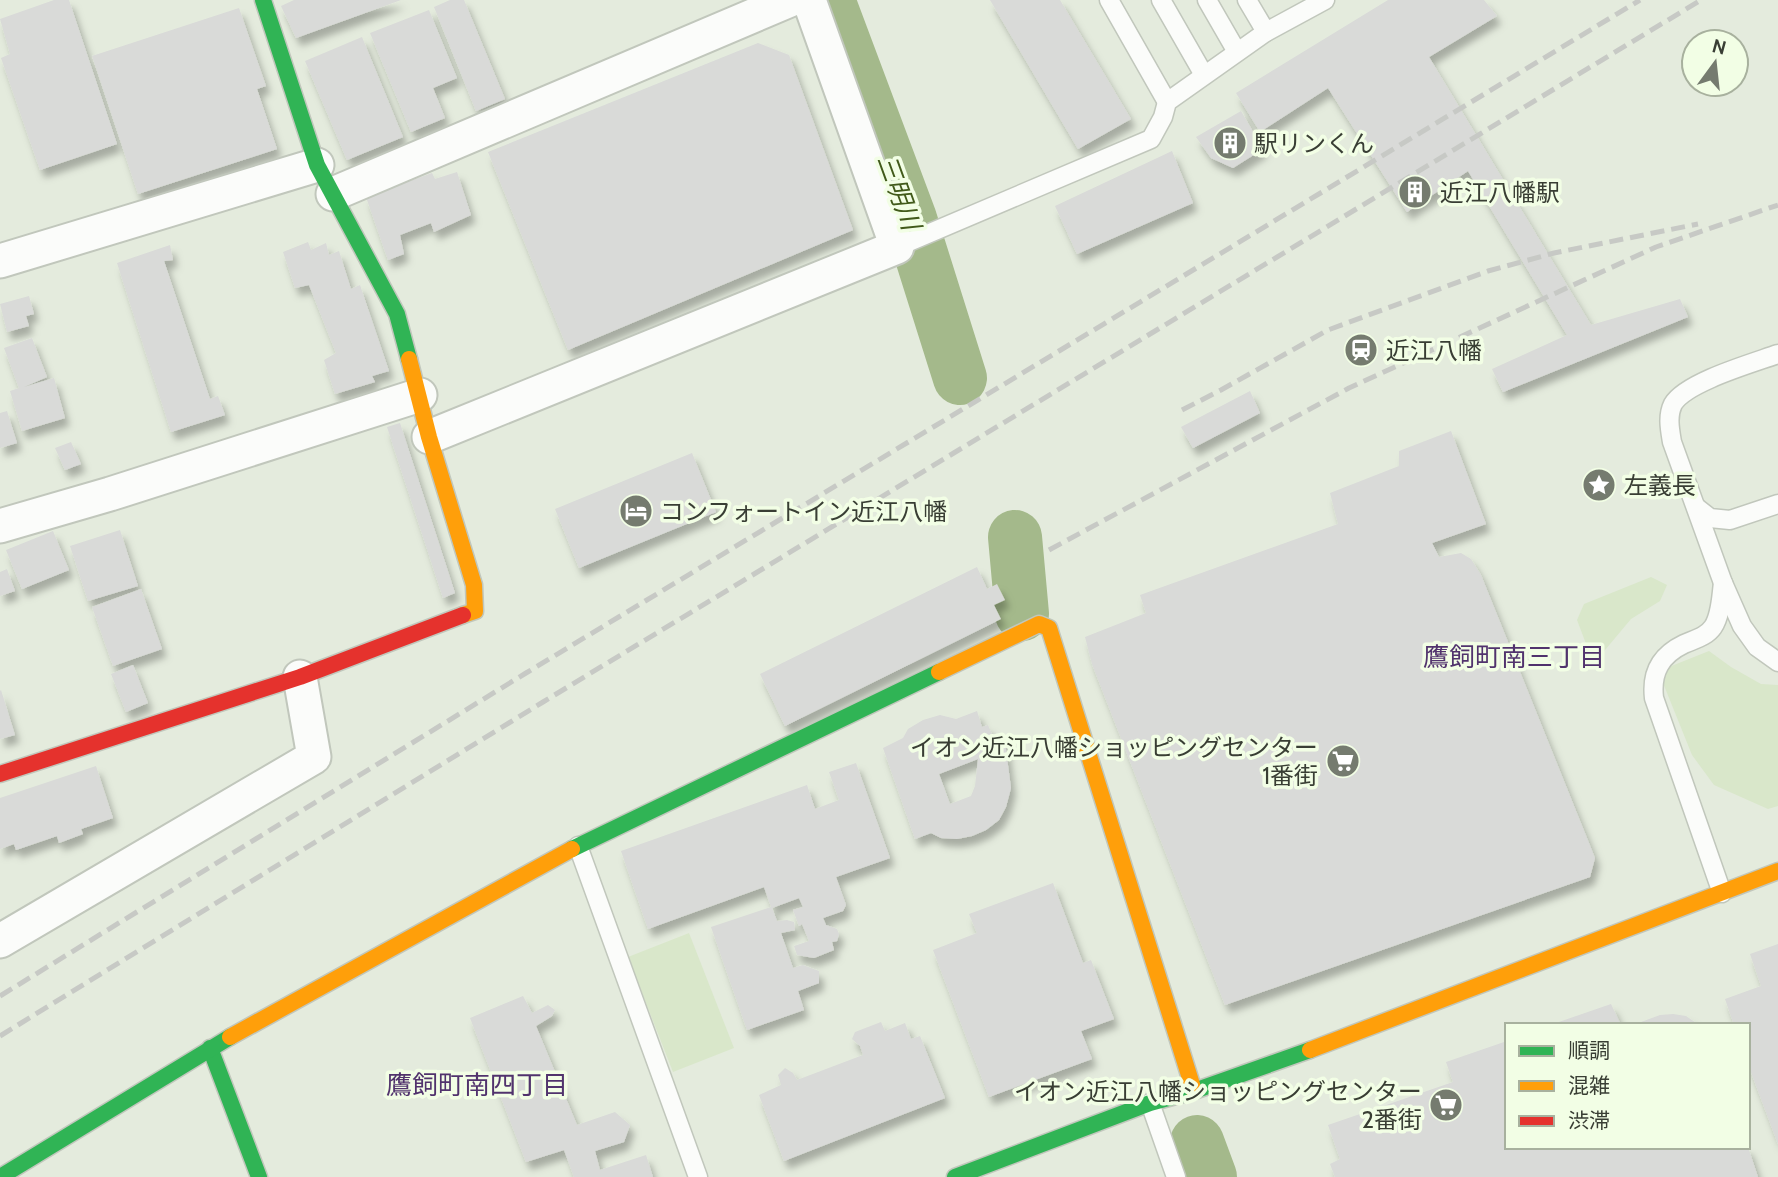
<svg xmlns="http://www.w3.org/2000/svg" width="1778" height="1177" viewBox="0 0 1778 1177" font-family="Cabin,'Noto Sans JP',sans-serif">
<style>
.green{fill:#d9e7ca}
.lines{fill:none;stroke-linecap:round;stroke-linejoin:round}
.river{stroke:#a4b98b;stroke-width:54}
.building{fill:#d9dad8;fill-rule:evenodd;filter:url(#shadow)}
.lane-casing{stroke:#c1c7bc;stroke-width:21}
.street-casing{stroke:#c1c7bc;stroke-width:37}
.fast-casing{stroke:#c1c7bc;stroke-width:19}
.slow-casing{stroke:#c1c7bc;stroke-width:19}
.jam-casing{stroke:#c1c7bc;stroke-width:19}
.lane{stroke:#fbfcfa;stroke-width:18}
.street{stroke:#fbfcfa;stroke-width:33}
.fast{stroke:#30b455;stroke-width:16}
.slow{stroke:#ff9f0a;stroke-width:16}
.jam{stroke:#e5322d;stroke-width:16}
.rail{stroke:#c7c9c5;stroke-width:5;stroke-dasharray:14 7;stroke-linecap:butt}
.labels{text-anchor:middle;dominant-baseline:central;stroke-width:7;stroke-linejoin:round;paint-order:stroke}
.poi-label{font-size:24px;fill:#393e34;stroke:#f2fee5;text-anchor:start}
.water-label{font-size:26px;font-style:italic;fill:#415a1a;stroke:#f2fee5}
.neighbourhood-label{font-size:26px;fill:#51336d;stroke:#f2fee5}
</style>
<defs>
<filter id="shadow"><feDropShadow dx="4.5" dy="8" stdDeviation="3.5" flood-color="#0004"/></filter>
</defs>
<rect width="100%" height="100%" fill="#e4ebdd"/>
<g class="green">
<polygon points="1651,577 1667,585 1660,601 1631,619 1600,656 1588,649 1577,620 1584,604"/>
<polygon points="1709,651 1731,667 1761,684 1778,685 1778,806 1768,809 1714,785 1692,755 1663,683 1669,667"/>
<polygon points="689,933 734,1048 673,1072 628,957"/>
</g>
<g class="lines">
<g class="river">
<polyline points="831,8 910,219 960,378"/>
<polyline points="1015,537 1022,614"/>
<polyline points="1197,1142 1210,1177"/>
</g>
</g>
<g class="building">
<polygon points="54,0 69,0 117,144 40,170 1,58 10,54 0,19"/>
<polygon points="294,0 401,0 296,38 281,6"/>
<polygon points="450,0 464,0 505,99 476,111 434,7"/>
<polygon points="990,0 1060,0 1131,119 1078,149"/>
<polygon points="1388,0 1484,0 1497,16 1429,57 1591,325 1680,299 1688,317 1503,392 1492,369 1567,335 1468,171 1407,212 1328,88 1260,132 1236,93"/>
<polygon points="239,8 266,86 257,89 277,149 138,194 92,56"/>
<polygon points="429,10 457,78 433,88 445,118 411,132 370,33"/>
<polygon points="362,37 403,137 347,160 305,61"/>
<polygon points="758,43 789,55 853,230 568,350 488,152"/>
<polygon points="1241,111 1263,149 1233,168 1211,158 1196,137"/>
<polygon points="1172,151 1193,203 1077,254 1055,206"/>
<polygon points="457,172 471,215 434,232 431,223 400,235 404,254 388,260 366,197 432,173 435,179"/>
<polygon points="308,242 311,250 326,243 329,255 339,251 351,289 360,285 389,371 372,376 375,382 335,394 324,360 336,353 309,285 295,288 283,252"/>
<polygon points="170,245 173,260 164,261 210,399 218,396 225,415 171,432 117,263"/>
<polygon points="29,296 34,314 26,316 29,326 7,332 0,304"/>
<polygon points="32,338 47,377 24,387 54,378 65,418 22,431 10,391 19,388 4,348"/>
<polygon points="1250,391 1260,413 1193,448 1181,427"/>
<polygon points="7,411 17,443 0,448 0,413"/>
<polygon points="400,423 455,593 443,598 387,427"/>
<polygon points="1451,431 1486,524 1432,543 1439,557 1461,553 1471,559 1481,575 1595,858 1590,877 1225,1005 1092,664 1085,637 1146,613 1140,595 1338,524 1330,493 1399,466 1399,451"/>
<polygon points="71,442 81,464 65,470 55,448"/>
<polygon points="692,453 716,512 579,568 555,509"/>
<polygon points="120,530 138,586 88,601 70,546"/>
<polygon points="53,531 69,570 22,589 6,550"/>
<polygon points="977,567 987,589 997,584 1005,600 994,605 1001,619 785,726 760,674"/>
<polygon points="7,569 15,591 0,596 0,572"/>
<polygon points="141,589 162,649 113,666 92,607"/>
<polygon points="133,665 148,703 126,712 111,674"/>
<polygon points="1,690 15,735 0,739 0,691"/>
<path d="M977 711 982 727 988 725 993 737 1001 734 1006 750 1011 788 1006 807 999 820 986 830 972 836 957 839 941 838 931 833 915 839 883 748 903 738 908 729 923 720 940 715 956 719ZM978 759 975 786 971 796 950 804 939 774Z"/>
<polygon points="856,763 890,858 836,877 846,905 843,911 823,918 826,925 837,929 839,934 837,941 832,942 834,950 814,958 797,955 794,946 809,941 802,924 799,926 793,910 803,907 799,898 772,908 777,921 787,920 794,922 795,930 781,933 793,968 803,965 819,971 819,983 798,991 804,1010 747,1030 711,927 771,907 764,887 648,929 621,851 807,785 815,809 839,800 829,772"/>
<polygon points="96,766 113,818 81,829 83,834 59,843 57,836 16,850 14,844 0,849 0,798"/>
<polygon points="1053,883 1083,963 1091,960 1114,1019 1081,1031 1092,1059 989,1097 933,950 977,933 969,914"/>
<polygon points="1778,944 1778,1144 1748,1064 1748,1025 1734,1025 1725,999 1761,986 1750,954"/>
<polygon points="523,996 532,1013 548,1005 555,1010 552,1016 536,1026 577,1125 615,1112 630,1125 624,1142 595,1151 600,1170 646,1155 653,1177 574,1177 564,1150 526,1162 470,1018"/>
<polygon points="1611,1004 1621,1025 1553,1025 1553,1024"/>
<polygon points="1673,1014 1686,1016 1699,1025 1633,1025 1660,1015"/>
<polygon points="881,1022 885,1031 905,1023 911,1039 920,1036 945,1098 784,1161 759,1095 781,1085 778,1075 785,1068 793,1073 797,1080 863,1055 860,1046 852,1039 855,1032"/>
<polygon points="1507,1041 1507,1147 1748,1147 1758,1177 1335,1177 1330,1164 1340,1159 1328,1125 1453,1082 1446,1062"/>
</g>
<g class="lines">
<defs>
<g id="lane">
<polyline points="1109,0 1167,102"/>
<polyline points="1161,0 1204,75"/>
<polyline points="1207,0 1237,52"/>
<polyline points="1247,0 1266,32"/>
<polyline points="897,247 1151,139 1163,117 1167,102 1266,32 1325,0"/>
<path d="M1778 354C1753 363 1686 382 1673 404 1667 416 1670 430 1672 442L1723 583 1742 626 1757 647 1778 662"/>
<polyline points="1696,507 1710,518 1730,520 1778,504"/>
<polyline points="578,846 698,1177"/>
<path d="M1722 893 1654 698C1651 672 1661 655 1684 644 1695 639 1706 637 1713 627 1721 615 1721 597 1723 583"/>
<polyline points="1150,1103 1176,1177"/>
</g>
<g id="street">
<polyline points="333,194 790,0"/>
<polyline points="0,261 317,165"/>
<polyline points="429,437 897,247 809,0"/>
<polyline points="0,526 110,494 420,395"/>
<polyline points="0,941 314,757 300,677"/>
</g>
<g id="fast">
<polyline points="263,0 317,165 397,314 409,359"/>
<polyline points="572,849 939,672"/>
<polyline points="210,1048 259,1177"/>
<polyline points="0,1177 230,1037"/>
<polyline points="955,1177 1150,1103 1194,1091 1310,1050"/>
</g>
<g id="slow">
<polyline points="409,359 429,437 474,585 475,611 463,615"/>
<polyline points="939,672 1039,624 1049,628 1194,1091"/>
<polyline points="230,1037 572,849"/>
<polyline points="1310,1050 1778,871"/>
</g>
<polyline id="jam" points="0,774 300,677 463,615"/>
</defs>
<use href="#lane" class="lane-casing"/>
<use href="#street" class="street-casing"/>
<use href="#fast" class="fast-casing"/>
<use href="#slow" class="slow-casing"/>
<use href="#jam" class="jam-casing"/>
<use href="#lane" class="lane"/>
<use href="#street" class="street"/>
<use href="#fast" class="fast"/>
<use href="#slow" class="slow"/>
<use href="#jam" class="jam"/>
<g class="rail">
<polyline points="1182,410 1221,390 1328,330 1488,271 1554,253 1698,224"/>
<polyline points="1049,550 1349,388 1656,247 1778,205"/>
<polyline points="0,996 526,673 1640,0"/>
<polyline points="0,1036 543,702 1701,0"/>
</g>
</g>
<defs>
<symbol id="building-disc" viewBox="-11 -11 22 22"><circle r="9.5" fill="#757b6f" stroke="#f2fee5"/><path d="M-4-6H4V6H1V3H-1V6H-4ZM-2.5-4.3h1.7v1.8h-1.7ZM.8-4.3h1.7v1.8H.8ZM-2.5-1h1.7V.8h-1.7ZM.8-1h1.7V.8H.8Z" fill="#fff"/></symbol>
<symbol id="station-disc" viewBox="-11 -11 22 22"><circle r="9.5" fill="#757b6f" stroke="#f2fee5"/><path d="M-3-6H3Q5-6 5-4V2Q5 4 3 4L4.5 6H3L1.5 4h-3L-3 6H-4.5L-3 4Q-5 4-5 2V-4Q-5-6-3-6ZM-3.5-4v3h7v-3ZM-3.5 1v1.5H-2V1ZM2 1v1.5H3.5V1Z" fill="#fff"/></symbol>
<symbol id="sight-disc" viewBox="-11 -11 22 22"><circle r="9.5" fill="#757b6f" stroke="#f2fee5"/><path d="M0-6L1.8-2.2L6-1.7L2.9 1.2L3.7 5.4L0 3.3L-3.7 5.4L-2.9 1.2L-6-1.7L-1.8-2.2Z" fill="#fff"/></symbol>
<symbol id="hotel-disc" viewBox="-11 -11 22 22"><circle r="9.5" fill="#757b6f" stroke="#f2fee5"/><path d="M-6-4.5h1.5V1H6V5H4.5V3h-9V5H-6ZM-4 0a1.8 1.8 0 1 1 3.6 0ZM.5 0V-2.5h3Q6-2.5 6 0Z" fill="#fff"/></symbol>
<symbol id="supermarket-disc" viewBox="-11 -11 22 22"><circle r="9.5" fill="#757b6f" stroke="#f2fee5"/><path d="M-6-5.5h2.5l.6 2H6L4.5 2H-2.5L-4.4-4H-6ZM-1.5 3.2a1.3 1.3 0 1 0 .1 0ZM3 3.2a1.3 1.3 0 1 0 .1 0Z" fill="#fff"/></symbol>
</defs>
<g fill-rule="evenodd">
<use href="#building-disc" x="1211" y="124" width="38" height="38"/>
<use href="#building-disc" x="1396" y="173" width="38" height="38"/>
<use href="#station-disc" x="1342" y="331" width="38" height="38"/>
<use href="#sight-disc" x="1580" y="466" width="38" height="38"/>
<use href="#hotel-disc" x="617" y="492" width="38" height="38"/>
<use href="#supermarket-disc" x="1324" y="742" width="38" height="38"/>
<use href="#supermarket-disc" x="1427" y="1086" width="38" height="38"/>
</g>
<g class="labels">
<g class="poi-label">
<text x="1254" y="143">駅リンくん</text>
<text x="1440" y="192">近江八幡駅</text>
<text x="1386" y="350">近江八幡</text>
<text x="1624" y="485">左義長</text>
<text x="660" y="511">コンフォートイン近江八幡</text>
<text x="1318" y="747" text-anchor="end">イオン近江八幡ショッピングセンター<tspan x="1318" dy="28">1番街</tspan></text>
<text x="1422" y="1091" text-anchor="end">イオン近江八幡ショッピングセンター<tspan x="1422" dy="28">2番街</tspan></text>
</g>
<g class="water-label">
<text transform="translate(899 192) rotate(70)">三明川</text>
</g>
<g class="neighbourhood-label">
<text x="1514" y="657">鷹飼町南三丁目</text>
<text x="477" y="1085">鷹飼町南四丁目</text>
</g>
</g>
<rect x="1505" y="1023" width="245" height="126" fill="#f2fee5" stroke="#a8b19e" stroke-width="2"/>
<rect x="1519" y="1046" width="35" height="10" fill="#30b455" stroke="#a8b19e" stroke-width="2"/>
<text x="1568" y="1058" font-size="21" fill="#393e34">順調</text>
<rect x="1519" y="1081" width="35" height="10" fill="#ff9f0a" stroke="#a8b19e" stroke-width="2"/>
<text x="1568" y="1093" font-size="21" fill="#393e34">混雑</text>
<rect x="1519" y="1116" width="35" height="10" fill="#e5322d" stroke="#a8b19e" stroke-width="2"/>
<text x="1568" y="1128" font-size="21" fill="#393e34">渋滞</text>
<g transform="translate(1715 63) rotate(15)"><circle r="33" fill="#f2fee5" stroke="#a8b19e" stroke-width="2"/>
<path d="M0-5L12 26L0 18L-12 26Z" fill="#757b6f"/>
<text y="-10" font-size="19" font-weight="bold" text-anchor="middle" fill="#393e34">N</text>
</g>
</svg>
